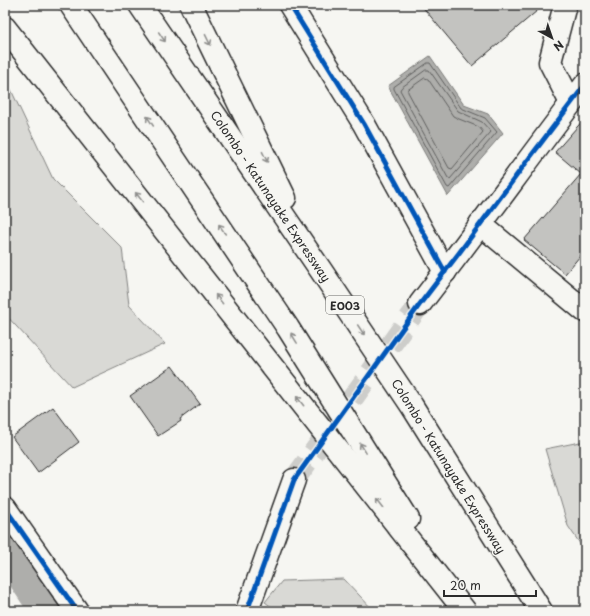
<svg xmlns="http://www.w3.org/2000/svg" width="590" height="616" viewBox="0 0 590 616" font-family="'Playpen Sans',sans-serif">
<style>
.green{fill:#d9d9d5;stroke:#828280}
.water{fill:#aeaeab;stroke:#7a7a78}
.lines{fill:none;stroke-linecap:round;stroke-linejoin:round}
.shore{stroke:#5f5f5e;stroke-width:1}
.canal{stroke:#aeaeab;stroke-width:32}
.building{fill:#c3c3c0;stroke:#2b2b2b}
.minor-tunnel{stroke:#cdcdca;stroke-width:22;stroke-dasharray:22 11;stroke-linecap:butt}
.minor-casing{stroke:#2b2b2b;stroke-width:25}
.motorway-casing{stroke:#2b2b2b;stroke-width:25}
.minor{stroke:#f6f6f2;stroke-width:22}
.motorway{stroke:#f6f6f2;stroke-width:22}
.cycleway-casing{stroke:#f6f6f2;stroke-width:8}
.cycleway{stroke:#0057b8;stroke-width:5}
.oneway{stroke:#90908e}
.labels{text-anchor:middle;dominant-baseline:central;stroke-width:3;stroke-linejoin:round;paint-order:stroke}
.shield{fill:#f6f6f2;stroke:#686867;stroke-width:1}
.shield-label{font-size:11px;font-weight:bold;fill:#2b2b2b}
.street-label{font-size:12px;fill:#2b2b2b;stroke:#f6f6f2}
</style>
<rect width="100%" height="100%" fill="#f6f6f2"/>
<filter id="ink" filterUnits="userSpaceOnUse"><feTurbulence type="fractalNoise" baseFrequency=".025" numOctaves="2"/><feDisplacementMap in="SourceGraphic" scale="8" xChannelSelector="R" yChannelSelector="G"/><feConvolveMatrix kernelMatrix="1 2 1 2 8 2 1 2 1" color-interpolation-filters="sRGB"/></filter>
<g filter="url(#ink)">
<g class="green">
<polygon points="5,77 53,179 122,248 129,305 165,344 72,387 5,314"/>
<polygon points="585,441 585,551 568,526 545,449"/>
<polygon points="344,579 374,611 277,611 265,602 282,581"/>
</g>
<polygon class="water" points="430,56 464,105 488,114 503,133 448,196 388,86"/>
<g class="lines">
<g class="shore">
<polygon points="428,63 430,63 461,108 485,118 497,132 449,188 447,187 394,89 394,87"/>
<polygon points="426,70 429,70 458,111 482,122 491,132 450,179 448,178 400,90 401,88"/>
<polygon points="425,78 428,79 453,116 459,119 479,127 483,132 452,169 449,168 408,92 408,90"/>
</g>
<polyline class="canal" points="5,549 46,611"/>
</g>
<g class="building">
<polygon points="421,5 544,5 472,66"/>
<polygon points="585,118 585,250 565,274 524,240 581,174 555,152"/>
<polygon points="172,366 200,404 180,419 181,421 158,436 130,396"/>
<polygon points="53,407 79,442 38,473 12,437"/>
</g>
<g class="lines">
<polyline class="minor-tunnel" points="294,480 420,304"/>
<defs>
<g id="minor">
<polyline points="290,5 364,124 445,272"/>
<polyline points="565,5 550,62 571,103"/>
<polyline points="480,224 585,311"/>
<path d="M420 304C476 232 529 158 585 85"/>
<polyline points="5,508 77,611"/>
<polyline points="247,611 294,480"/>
</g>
<g id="motorway">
<polyline points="71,5 288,328 408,519"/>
<polyline points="140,5 320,269 412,406 541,611"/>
<polyline points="191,5 285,198"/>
<polyline points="5,28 465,611"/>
</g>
</defs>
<use href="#minor" class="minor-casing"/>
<use href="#motorway" class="motorway-casing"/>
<use href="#minor" class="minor"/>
<use href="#motorway" class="motorway"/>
<defs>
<g id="cycleway">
<polyline points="290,5 364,124 445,272"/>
<polyline points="5,508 77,611"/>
<polyline points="247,611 294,480 420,304 459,253 528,160 585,85"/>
</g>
</defs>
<use href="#cycleway" class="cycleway-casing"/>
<use href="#cycleway" class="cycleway"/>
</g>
<defs><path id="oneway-shaft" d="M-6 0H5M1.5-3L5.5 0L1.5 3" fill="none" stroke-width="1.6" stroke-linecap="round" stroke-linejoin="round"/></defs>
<g class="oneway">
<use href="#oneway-shaft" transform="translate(162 37) rotate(56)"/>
<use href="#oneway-shaft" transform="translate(208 40) rotate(64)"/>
<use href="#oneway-shaft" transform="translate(150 121) rotate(-124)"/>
<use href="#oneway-shaft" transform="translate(265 157) rotate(64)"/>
<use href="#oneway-shaft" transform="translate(139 197) rotate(-128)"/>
<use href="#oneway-shaft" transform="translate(222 229) rotate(-124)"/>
<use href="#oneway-shaft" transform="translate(219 299) rotate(-128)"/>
<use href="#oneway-shaft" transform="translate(361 330) rotate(56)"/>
<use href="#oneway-shaft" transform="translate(294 338) rotate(-122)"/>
<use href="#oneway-shaft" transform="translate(300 401) rotate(-128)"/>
<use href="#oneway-shaft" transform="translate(363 448) rotate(-122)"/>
<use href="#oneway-shaft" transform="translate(380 503) rotate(-128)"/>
</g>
</g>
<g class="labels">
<rect class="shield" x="326" y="296" width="38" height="18" rx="3"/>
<g class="shield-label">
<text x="345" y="305">E003</text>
</g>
<g class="street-label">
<text transform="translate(271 196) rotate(56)">Colombo - Katunayake Expressway</text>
<text transform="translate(449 466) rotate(58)">Colombo - Katunayake Expressway</text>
</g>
</g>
<rect width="590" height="616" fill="none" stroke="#f6f6f2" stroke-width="20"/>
<rect x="10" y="10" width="570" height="596" fill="none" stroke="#2b2b2b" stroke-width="1.5" filter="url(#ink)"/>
<g transform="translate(552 38) rotate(140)" stroke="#f6f6f2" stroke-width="3" paint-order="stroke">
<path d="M0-3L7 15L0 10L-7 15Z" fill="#2b2b2b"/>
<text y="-6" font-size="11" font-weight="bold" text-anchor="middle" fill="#2b2b2b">N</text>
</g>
<path d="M444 590v6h92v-6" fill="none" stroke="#2b2b2b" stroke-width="2"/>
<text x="450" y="590" font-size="12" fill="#2b2b2b" stroke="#f6f6f2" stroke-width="3" paint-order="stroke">20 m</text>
</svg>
